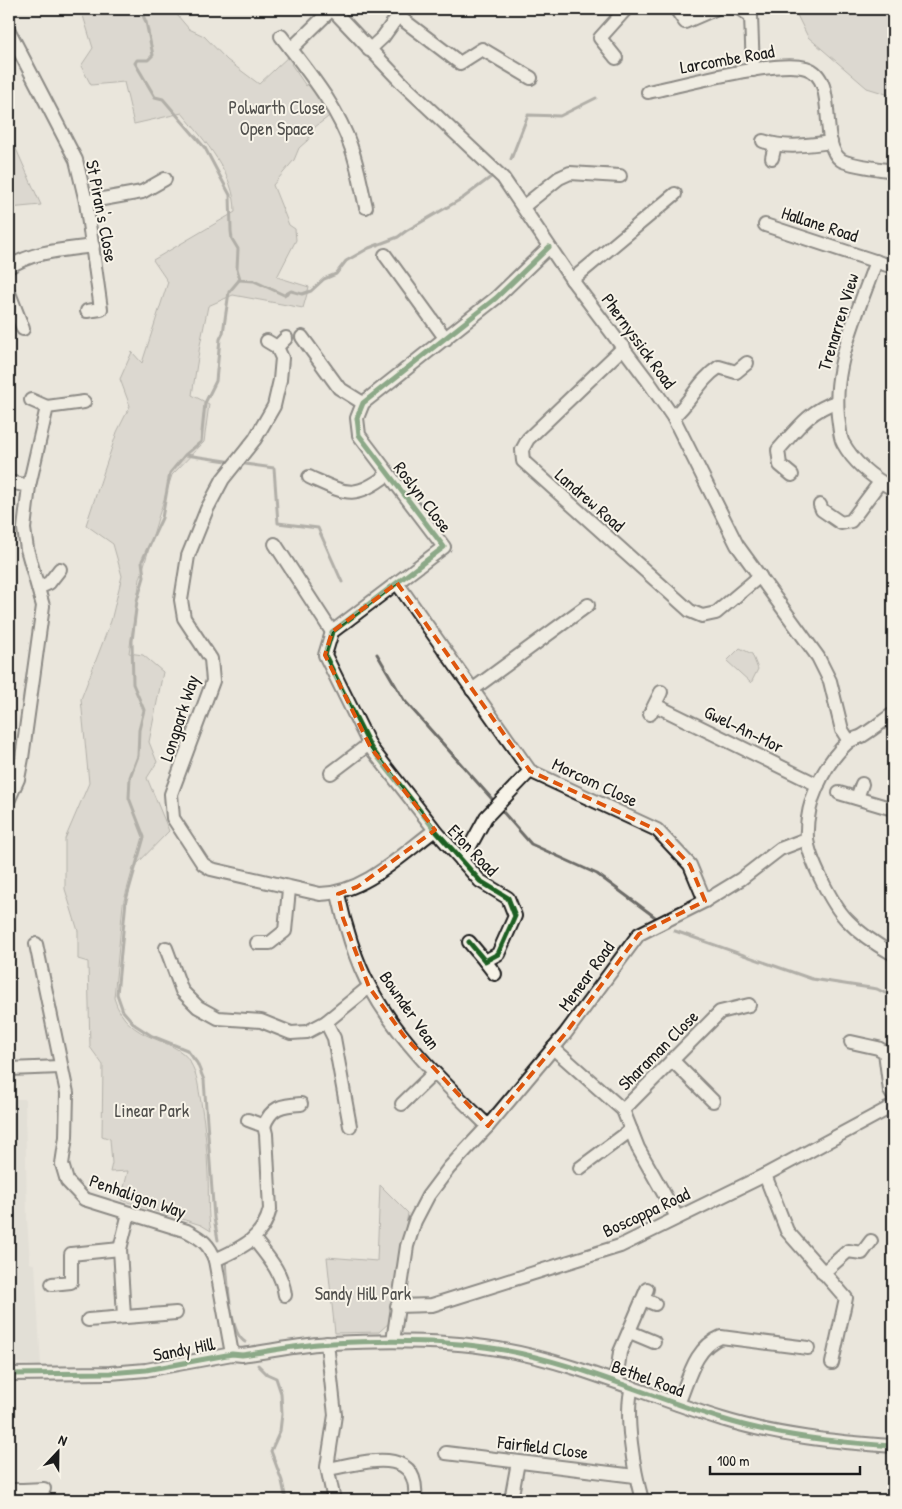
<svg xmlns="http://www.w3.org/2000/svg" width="902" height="1509" viewBox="0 0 902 1509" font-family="'Patrick Hand',sans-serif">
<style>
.built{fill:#dad7ce}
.green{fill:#ccc8c0;stroke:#74726e}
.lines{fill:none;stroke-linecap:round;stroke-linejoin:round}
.stream{stroke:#6d6c68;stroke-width:3}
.minor-casing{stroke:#1c1c1c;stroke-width:16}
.minor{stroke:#f7f3e8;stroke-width:12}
.cycleway-casing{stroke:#f7f3e8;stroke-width:8}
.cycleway{stroke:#1b5e20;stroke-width:5}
.marked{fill:none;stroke:#de560d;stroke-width:4;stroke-dasharray:10 6;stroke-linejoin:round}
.labels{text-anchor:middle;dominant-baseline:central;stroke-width:4;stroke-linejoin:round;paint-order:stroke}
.street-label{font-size:18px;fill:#1c1c1c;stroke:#f7f3e8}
.park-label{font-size:18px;fill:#51504d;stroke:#f7f3e8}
</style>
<rect width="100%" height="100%" fill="#eae6dc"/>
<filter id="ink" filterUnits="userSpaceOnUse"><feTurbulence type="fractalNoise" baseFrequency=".02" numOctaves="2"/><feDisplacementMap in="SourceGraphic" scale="10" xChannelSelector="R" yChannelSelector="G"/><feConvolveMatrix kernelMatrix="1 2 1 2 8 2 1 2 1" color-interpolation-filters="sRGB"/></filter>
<g filter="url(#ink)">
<polygon class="built" points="9,1099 25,1099 27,1219 30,1263 35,1265 41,1366 9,1362"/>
<g class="green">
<path d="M81 9H172L189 29 204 36 227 60 259 84 290 55 295 61 291 64 306 86 312 82 332 114 315 127 308 140 299 148 294 160 273 185 289 225 295 229 296 240 277 277 309 287 303 308 233 295 208 306 200 345 192 395 209 404 204 442 172 475 158 518 140 579 129 653 143 655 163 672 149 742 157 762 147 778 169 831 133 868 123 904 114 998C128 1045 175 1035 190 1062 198 1075 198 1087 201 1102 205 1126 207 1150 208 1174 209 1193 207 1212 211 1231L201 1225 121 1200 128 1171 110 1172 112 1163 110 1139 102 1136 103 1065 90 1047 88 962 78 959V931L65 889V839L89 783 81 699 111 621 122 576 113 544 86 525 117 432 130 406 120 379 132 352 142 363 168 282 153 260 235 212C235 174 205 141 182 113L134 124 124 82 91 85 81 66 93 48Z"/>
<polygon points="794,9 893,9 893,96 867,88 808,37"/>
<polygon points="9,132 9,133 41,205 9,208"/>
<polygon points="740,648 752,654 758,669 751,683 727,661"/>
<polygon points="380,1185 408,1213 390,1322 379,1332 335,1333 327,1257 377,1261"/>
</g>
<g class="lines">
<g class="stream">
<polyline points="140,9 146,22 153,55 148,60 137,60 135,63 155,97 163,99 205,148 230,195 231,231 232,239 238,249 237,269 240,279 229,292 223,333 220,339 216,381 205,403 201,442 185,455 170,473 162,518 142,561 144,577 137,601 132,641 133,684 144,710 139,730 138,756 130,777 129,798 144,837 126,900 117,994 123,1011 135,1025 152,1036 187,1050 197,1063 204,1080 214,1218 218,1240"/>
<polyline points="511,159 528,115 560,116 596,98"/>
<polyline points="239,280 254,281 284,295 291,291 302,294 311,291 324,279 336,274 346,261 369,248 398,237 406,231 463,198 491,177"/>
<polyline points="186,455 227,461"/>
<polyline points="245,464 274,468 278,523 318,528 342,582"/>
<polyline points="377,654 404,700 492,799"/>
<polyline points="503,812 531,844 597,874 659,920"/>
<polyline points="675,931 812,979 877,989 893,997"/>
<path d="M226 1262C228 1281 229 1333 245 1342"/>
<polyline points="258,1365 267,1374 276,1378 281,1393 282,1414 280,1431 271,1451 282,1481 286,1500"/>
</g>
<defs>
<g id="minor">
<polyline points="332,9 403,84 503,178 572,280 648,381 673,417 737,545 818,657 830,681 842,730 849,741"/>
<path d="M332 9 291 49C314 79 339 111 351 147 358 166 361 187 366 207"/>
<polyline points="676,9 685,22 715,9"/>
<polyline points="740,9 751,16 753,70"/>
<polyline points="398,16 460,63 482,49 531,78"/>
<polyline points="9,31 76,160 86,202 101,309 87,311"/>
<polyline points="281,36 291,49"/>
<polyline points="369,50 383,37 403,9"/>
<polyline points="616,58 600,38 626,9"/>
<path d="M648 92C683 85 776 59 806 68 840 78 817 143 841 160 848 165 882 169 893 171"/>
<path d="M763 141C786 149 807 145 831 142"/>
<polyline points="772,158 775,145"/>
<polyline points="86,202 142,192 165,179"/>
<polyline points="524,206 559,178 570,173 620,176"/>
<polyline points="765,225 893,267"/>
<polyline points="385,255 446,339"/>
<path d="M876 261C858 313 830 368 839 424 840 430 840 438 843 443 854 463 873 478 893 489"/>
<path d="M9 267C34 251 63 250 93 246"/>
<polyline points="572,280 675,194"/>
<polyline points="9,293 23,329"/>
<polyline points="302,337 339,388 363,403"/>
<path d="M267 341 277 347 282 358 280 380 274 406 255 439 223 479 207 509 188 556 181 600 184 618 211 659 213 681 171 794 173 818 203 864 211 869 320 894C364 893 400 856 435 830"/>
<polyline points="277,347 286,338"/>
<polyline points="624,347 528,439 522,450 523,461 690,611 702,616 716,613 760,576"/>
<polyline points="31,400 47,407"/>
<path d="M673 417C691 402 699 380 719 367L736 372 747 363"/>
<path d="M792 475 780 465 778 450C796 430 810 410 836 402"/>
<path d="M309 477C345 493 354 501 388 474"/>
<polyline points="9,482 29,486"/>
<polyline points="820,505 822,510 841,523 851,521 880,482"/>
<polyline points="275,544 332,632"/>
<polyline points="397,583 530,771 657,830 690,865 705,901"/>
<polyline points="38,588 49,583 60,569"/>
<polyline points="472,690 588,605"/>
<polyline points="655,705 818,785"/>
<polyline points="650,714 661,692"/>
<path d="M893 714C883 721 873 729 862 736 858 738 852 739 848 742 823 765 805 804 807 838 808 858 833 906 847 920 860 934 877 945 893 954"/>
<polyline points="331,773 369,744"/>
<polyline points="839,793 893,809"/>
<polyline points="857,798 862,784"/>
<polyline points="9,799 18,779 22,758 43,606 27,549 24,529 29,486 47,407 84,402"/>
<polyline points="462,861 486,817 530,771"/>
<path d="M338 894C344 922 356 963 370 987 399 1041 445 1084 488 1126"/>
<polyline points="469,942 485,961 498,954 515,916 508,898 480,881 435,830 371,748 325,655 332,632 444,547 359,435 357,418 363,403 496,298 549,247"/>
<polyline points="257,943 270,943 285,931 289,889"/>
<path d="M36 944 67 1093 66 1137 62 1164 67 1181 84 1199 187 1231C202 1239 209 1244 215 1260L232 1354"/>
<polyline points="166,948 182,991 198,1007 218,1018 261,1021 291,1033 307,1032 326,1022 369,987"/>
<polyline points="485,961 495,974"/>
<polyline points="326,1022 334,1038 350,1126"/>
<polyline points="851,1042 878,1048 885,1052 890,1091 893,1096"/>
<polyline points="553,1048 623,1110 638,1148 677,1217"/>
<polyline points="672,1060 713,1101"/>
<polyline points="9,1069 60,1067"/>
<polyline points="402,1104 434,1073"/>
<polyline points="623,1110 720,1012 749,1005"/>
<path d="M264 1126C271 1107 282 1105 301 1104"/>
<polyline points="580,1168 631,1130"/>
<polyline points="765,1175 787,1231 846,1298 832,1363"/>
<path d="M254 1239C268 1257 282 1272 285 1295"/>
<path d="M215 1260C241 1248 263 1239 270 1209L266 1134 264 1126 248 1120"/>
<polyline points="823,1273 848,1251 862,1253 871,1241"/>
<polyline points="52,1284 71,1282 71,1254 120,1249"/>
<polyline points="643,1299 655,1304"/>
<polyline points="397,1306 432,1305 620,1246 765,1175 893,1106"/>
<polyline points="124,1316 120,1249 129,1213"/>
<polyline points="88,1320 176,1313"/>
<polyline points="630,1332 654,1342"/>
<polyline points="393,1341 407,1246 415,1221 428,1196 449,1168 488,1126 565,1034 639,934 705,901 741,879 780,849 806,839"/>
<polyline points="327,1343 335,1415 327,1467 334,1500"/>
<path d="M9 1374 110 1373 146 1370 232 1354 242 1355C272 1351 302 1344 332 1343 384 1340 446 1340 498 1349 576 1362 647 1396 722 1419 777 1436 836 1442 893 1446"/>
<polyline points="614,1380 618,1367 620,1352 647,1289"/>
<path d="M632 1387C624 1415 634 1471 642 1500"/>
<path d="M678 1404C689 1379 694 1348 721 1337L808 1348"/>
<polyline points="446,1453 635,1476"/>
<path d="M328 1469C363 1463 420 1443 415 1500"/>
<polyline points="9,1490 23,1490"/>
<polyline points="22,1500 23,1490 44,1489"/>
<polyline points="511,1500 518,1462"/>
</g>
</defs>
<use href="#minor" class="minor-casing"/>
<use href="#minor" class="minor"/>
<defs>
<g id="cycleway">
<polyline points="469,942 485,961 498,954 515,916 508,898 480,881 435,830 371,748 325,655 332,632 444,547 359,435 357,418 363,403 496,298 549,247"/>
<path d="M9 1374 110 1373 146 1370 232 1354 242 1355C272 1351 302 1344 332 1343 384 1340 446 1340 498 1349 576 1362 647 1396 722 1419 777 1436 836 1442 893 1446"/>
</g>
</defs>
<use href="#cycleway" class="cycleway-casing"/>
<use href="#cycleway" class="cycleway"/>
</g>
</g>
<path d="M0 0H902V1509H0ZM397 583 530 771 657 830 690 865 705 901 639 934 565 1034 488 1126 404 1036 369 987 343 918 338 894 357 887 435 830 371 748 325 655 332 632Z" fill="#eae6dc" fill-opacity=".55" fill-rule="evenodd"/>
<path class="marked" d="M397 583 530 771 657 830 690 865 705 901 639 934 565 1034 488 1126 404 1036 369 987 343 918 338 894 357 887 435 830 371 748 325 655 332 632Z"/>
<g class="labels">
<g class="street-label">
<text transform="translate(727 59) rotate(-10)">Larcombe Road</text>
<text transform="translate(102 211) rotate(79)">St Piran's Close</text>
<text transform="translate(820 224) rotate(18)">Hallane Road</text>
<text transform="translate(838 322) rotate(-73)">Trenarren View</text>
<text transform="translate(639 341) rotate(54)">Phernyssick Road</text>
<text transform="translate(423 497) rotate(53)">Roslyn Close</text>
<text transform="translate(590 500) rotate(41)">Landrew Road</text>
<text transform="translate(179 718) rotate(-72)">Longpark Way</text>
<text transform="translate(744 729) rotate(26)">Gwel-An-Mor</text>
<text transform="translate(595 782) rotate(25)">Morcom Close</text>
<text transform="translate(473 850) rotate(46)">Eton Road</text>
<text transform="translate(586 976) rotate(-54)">Menear Road</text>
<text transform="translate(410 1010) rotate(55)">Bownder Vean</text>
<text transform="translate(658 1050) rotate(-45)">Sharaman Close</text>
<text transform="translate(138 1196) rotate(19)">Penhaligon Way</text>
<text transform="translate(646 1212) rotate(-25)">Boscoppa Road</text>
<text transform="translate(184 1349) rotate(-11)">Sandy Hill</text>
<text transform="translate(648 1378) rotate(20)">Bethel Road</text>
<text transform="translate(543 1447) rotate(7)">Fairfield Close</text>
</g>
<g class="park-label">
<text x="277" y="107">Polwarth Close<tspan x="277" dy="21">Open Space</tspan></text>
<text x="152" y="1110">Linear Park</text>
<text x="363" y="1293">Sandy Hill Park</text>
</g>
</g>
<rect width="902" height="1509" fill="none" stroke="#f7f3e8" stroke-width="30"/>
<rect x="15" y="15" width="872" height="1479" fill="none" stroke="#1c1c1c" stroke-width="2" filter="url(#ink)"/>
<g transform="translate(58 1452) rotate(22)" stroke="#f7f3e8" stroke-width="4" paint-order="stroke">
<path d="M0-4L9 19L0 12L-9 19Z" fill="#1c1c1c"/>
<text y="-8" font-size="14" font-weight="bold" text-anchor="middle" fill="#1c1c1c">N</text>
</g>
<path d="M710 1466v8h150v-8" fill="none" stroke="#1c1c1c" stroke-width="2.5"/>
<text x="717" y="1466" font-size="15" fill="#1c1c1c" stroke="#f7f3e8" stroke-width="4" paint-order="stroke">100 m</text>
</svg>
